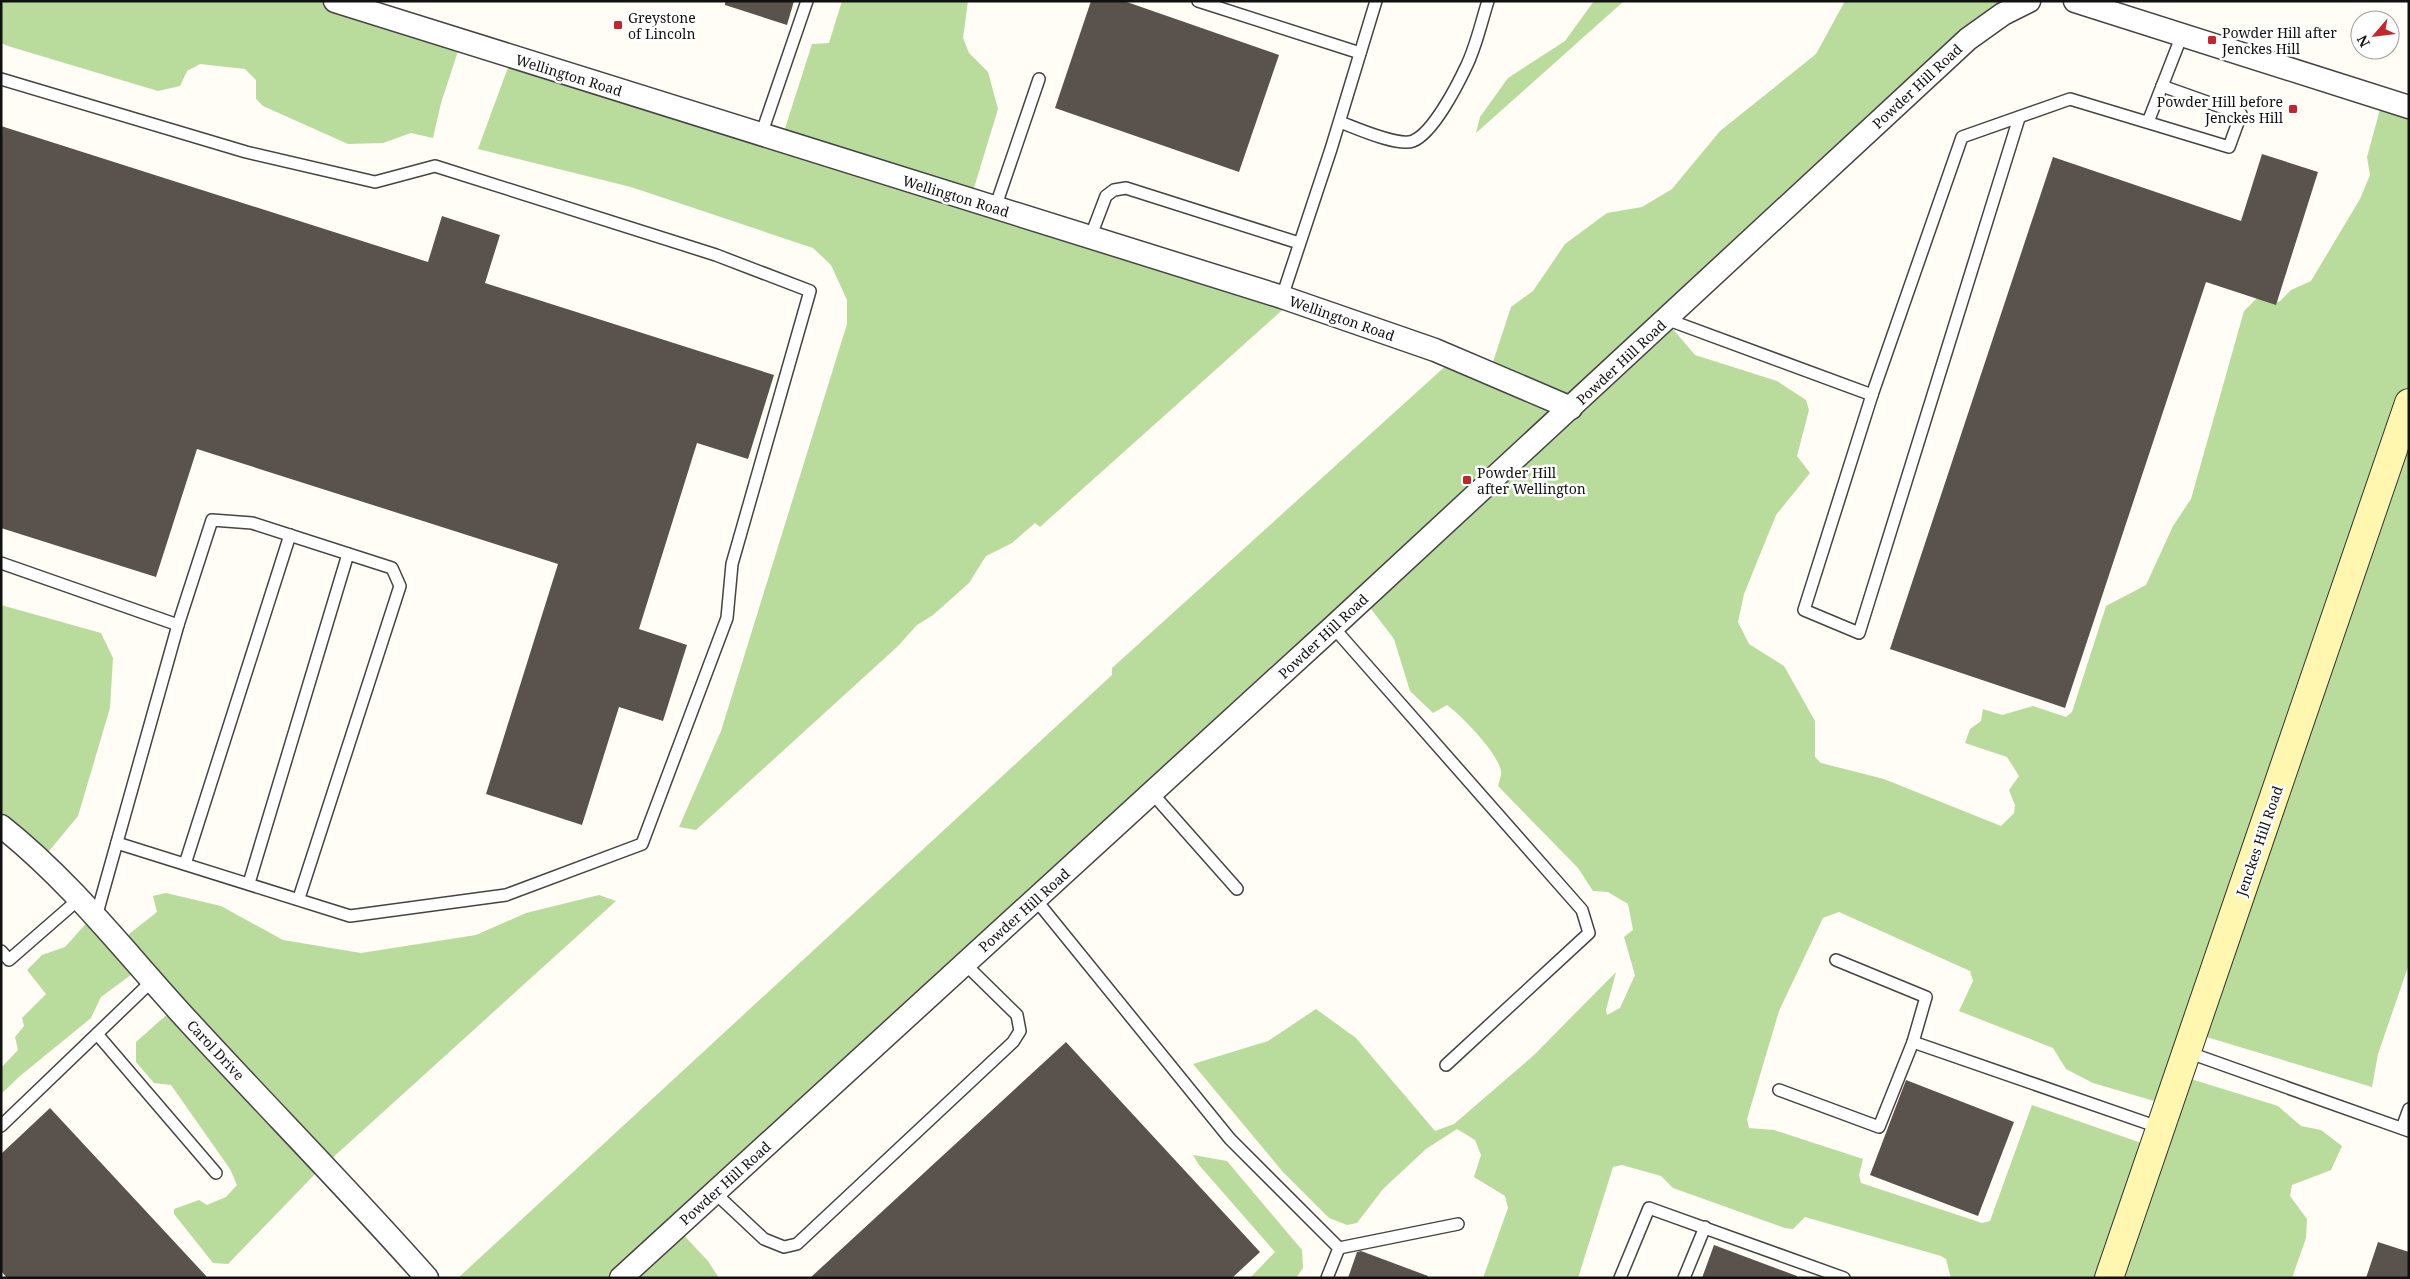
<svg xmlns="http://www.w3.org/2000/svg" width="2410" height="1279" viewBox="0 0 2410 1279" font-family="'Noto Serif',serif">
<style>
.forest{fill:#b9dc9c;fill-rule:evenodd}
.building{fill:#5a524d}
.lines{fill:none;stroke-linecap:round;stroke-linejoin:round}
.service-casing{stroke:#444;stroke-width:14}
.minor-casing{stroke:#444;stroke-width:25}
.secondary-casing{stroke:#333;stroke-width:30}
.service{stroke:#fff;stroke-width:11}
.minor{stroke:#fff;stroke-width:22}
.secondary{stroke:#fff6b0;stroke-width:28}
.poi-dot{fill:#c4262e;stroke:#fff;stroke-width:2}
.labels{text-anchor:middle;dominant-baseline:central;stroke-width:5;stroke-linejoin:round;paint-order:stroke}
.poi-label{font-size:14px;fill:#111;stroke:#fff;text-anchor:start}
.street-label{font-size:14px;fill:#111;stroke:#fff}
</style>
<rect width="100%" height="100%" fill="#fffdf5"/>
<g class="forest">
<polygon points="1,1 329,1 460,45 441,103 433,138 411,133 383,143 348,144 263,106 256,99 256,80 245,69 200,64 187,71 180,86 158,91 8,46 1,43"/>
<polygon points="842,1 968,1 963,38 969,53 988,72 998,109 970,201 1288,305 1040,527 1035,523 1012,543 986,556 969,583 933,615 917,625 897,647 696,830 679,827 721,731 847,324 847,300 831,265 813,248 631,187 478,149 510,62 781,141 812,44 829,43"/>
<polygon points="1594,1 1624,1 1476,133 1480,117 1508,78 1565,41"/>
<path d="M1845 1H2033L1963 43 1667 322 1695 355 1777 381 1806 400 1809 410 1797 456 1810 473 1776 515 1744 594 1738 622 1749 644 1784 666 1815 721V757L1821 763 1884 779 2001 826 2014 813 2015 805 2009 790 2019 776 2007 757 1965 743 1970 729 1981 721 1983 709 2002 715 2033 706 2066 717 2072 712 2106 606 2146 585 2173 526 2191 499 2244 311 2259 296 2279 302 2291 290 2311 281 2360 199 2370 175 2367 157 2382 102 2409 110V964L2378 1054 2372 1087 2190 1032 2178 1075 2278 1106 2301 1126 2321 1130 2342 1146 2331 1170 2292 1185 2290 1196 2307 1219 2306 1238 2292 1278H1951L1946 1259 1941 1256 1805 1217 1793 1229 1785 1228 1673 1188 1661 1176 1622 1165 1613 1167 1578 1278H1483L1508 1208 1505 1196 1474 1177 1481 1155 1475 1140 1457 1129 1426 1149 1383 1189 1357 1223 1347 1225 1329 1218 1283 1172 1193 1064 1268 1041 1316 1009 1356 1038 1435 1131 1454 1124 1534 1055 1616 972 1606 1010 1607 1015 1620 1008 1635 975 1624 937 1633 930 1628 904 1608 892 1593 891 1578 868 1498 786C1499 781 1502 775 1501 771 1498 753 1461 715 1447 705L1433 713 1410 691 1394 639 1365 601 677 1228 708 1261 719 1278H458L1112 675V668L1450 362 1462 355 1493 362 1511 307 1533 291 1565 244 1607 213 1642 207 1672 189 1720 131 1816 54ZM1839 912 1970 971 1973 981 1959 1011 2053 1048 2066 1069 2093 1083 2161 1103 2150 1146 2032 1105 1990 1221 1982 1223 1861 1183 1859 1175 1863 1159 1774 1130 1749 1128 1747 1119 1779 1011 1823 918Z"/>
<polygon points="1,605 101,633 113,658 110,708 78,816 45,856 1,829"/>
<polygon points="166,893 221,906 283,940 361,953 476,935 526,913 599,895 616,901 318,1171 228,1264 213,1263 174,1214 174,1209 199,1200 207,1205 226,1197 237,1185 230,1169 171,1085 154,1083 136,1062 136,1042 171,1011 139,969 101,997 91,1018 20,1076 1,1094 1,1068 18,1050 15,1037 24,1026 22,1018 46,994 27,970 42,955 65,947 91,918 119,942 157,912 153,896"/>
<polygon points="1193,1155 1227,1161 1302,1250 1303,1268 1296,1278 1250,1278 1275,1252 1199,1165"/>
</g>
<g class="building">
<polygon points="725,1 794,1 787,25 725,5"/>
<polygon points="1091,1 1124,1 1279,55 1239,172 1055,108"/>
<polygon points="1,126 428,262 442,216 500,235 485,283 774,375 748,459 697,443 639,629 687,645 663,721 619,707 582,825 486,794 558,564 197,449 156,577 1,528"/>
<polygon points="2262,154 2318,172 2276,305 2206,282 2065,708 1890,649 2053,157 2241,221"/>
<polygon points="1066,1042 1260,1252 1232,1278 810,1278"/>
<polygon points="1906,1080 2014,1122 1978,1216 1870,1175"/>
<polygon points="50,1108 208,1278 7,1278 1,1271 1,1154"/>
<polygon points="2378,1242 2409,1252 2409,1278 2366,1278"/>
<polygon points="1714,1245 1797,1276 1797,1278 1702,1278"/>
<polygon points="1361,1251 1428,1276 1427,1278 1348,1278 1357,1252"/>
</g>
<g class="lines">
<defs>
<g id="service">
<polyline points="1198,1 1360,53"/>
<polyline points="1,79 246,152 375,182 435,166 716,255 810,291 732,564 727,618 642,844 506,895 350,916 117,843"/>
<path d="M1340 122C1356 128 1398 147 1413 141 1433 133 1457 86 1466 67 1476 47 1481 23 1488 1"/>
<polyline points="2148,122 2182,35"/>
<polyline points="761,135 807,1"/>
<polyline points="995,208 1039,79"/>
<polyline points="1090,238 1106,196 1114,190 1126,188 1299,243"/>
<polyline points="1282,297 1331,149 1376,1"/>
<polyline points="1666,319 1872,395 1804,610 1859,633 2019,118"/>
<polyline points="1872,395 1962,137 2070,99 2229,147 2241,114 2162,86"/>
<polyline points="1,563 178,625"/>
<polyline points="1333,627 1582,910 1589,933 1446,1065"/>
<polyline points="1152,793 1237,889"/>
<polyline points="185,864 290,535"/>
<polyline points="249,883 348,554"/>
<polyline points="1036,900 1230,1139 1339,1248 1327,1278"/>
<polyline points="96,917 178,625 212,520 252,523 392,568 400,586 299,898"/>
<polyline points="1,951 9,960 79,899"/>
<polyline points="1836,960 1926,997 1913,1042"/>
<polyline points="97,1034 216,1173"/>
<polyline points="2187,1052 2409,1131"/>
<polyline points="1779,1090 1879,1127 1913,1042 2161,1128"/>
<polyline points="1,1126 153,980"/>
<polyline points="2402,1128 2409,1109"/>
<polyline points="714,1192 764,1239 784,1247 797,1244 1013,1042 1020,1031 1017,1015 965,964"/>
<polyline points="1339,1248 1458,1224"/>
<polyline points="1620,1278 1649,1208 1844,1278"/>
<polyline points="1684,1278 1705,1227"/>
</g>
<g id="minor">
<polyline points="335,1 1282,297 1435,350 1571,408"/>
<polyline points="2075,1 2409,107"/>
<path d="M1 826C73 883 128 956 190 1023 268 1108 350 1191 427 1278"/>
<polyline points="621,1278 1333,627 1968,39 2003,14 2029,1"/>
</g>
<polyline id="secondary" points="2109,1278 2409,403"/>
</defs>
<use href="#service" class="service-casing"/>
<use href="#minor" class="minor-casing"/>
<use href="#secondary" class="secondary-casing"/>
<use href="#service" class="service"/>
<use href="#minor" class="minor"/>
<use href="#secondary" class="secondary"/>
</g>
<g class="poi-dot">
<rect x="613" y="20" width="10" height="10" rx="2.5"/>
<rect x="2207" y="35" width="10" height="10" rx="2.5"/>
<rect x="2288" y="104" width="10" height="10" rx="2.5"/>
<rect x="1462" y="475" width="10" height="10" rx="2.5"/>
</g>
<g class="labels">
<g class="poi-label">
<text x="628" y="17">Greystone<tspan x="628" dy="16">of Lincoln</tspan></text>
<text x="2222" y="32">Powder Hill after<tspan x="2222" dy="16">Jenckes Hill</tspan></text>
<text x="2283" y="101" text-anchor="end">Powder Hill before<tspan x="2283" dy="16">Jenckes Hill</tspan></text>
<text x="1477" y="472">Powder Hill<tspan x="1477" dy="16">after Wellington</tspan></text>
</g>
<g class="street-label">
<text transform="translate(569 75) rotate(17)">Wellington Road</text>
<text transform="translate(1917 86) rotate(-43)">Powder Hill Road</text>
<text transform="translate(956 196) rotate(17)">Wellington Road</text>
<text transform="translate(1342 318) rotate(19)">Wellington Road</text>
<text transform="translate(1621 362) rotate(-43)">Powder Hill Road</text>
<text transform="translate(1323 636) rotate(-43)">Powder Hill Road</text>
<text transform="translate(2259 841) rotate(-71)">Jenckes Hill Road</text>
<text transform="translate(1024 910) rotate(-42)">Powder Hill Road</text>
<text transform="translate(216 1050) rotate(47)">Carol Drive</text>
<text transform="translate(725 1183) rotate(-42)">Powder Hill Road</text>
</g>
</g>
<rect width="2410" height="1279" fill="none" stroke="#111111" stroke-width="5"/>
<g transform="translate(2375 35) rotate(242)"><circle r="24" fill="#ffffff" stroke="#a0a0a0"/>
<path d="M0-4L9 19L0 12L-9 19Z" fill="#c4262e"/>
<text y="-8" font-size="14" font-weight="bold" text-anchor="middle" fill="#111111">N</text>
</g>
</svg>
